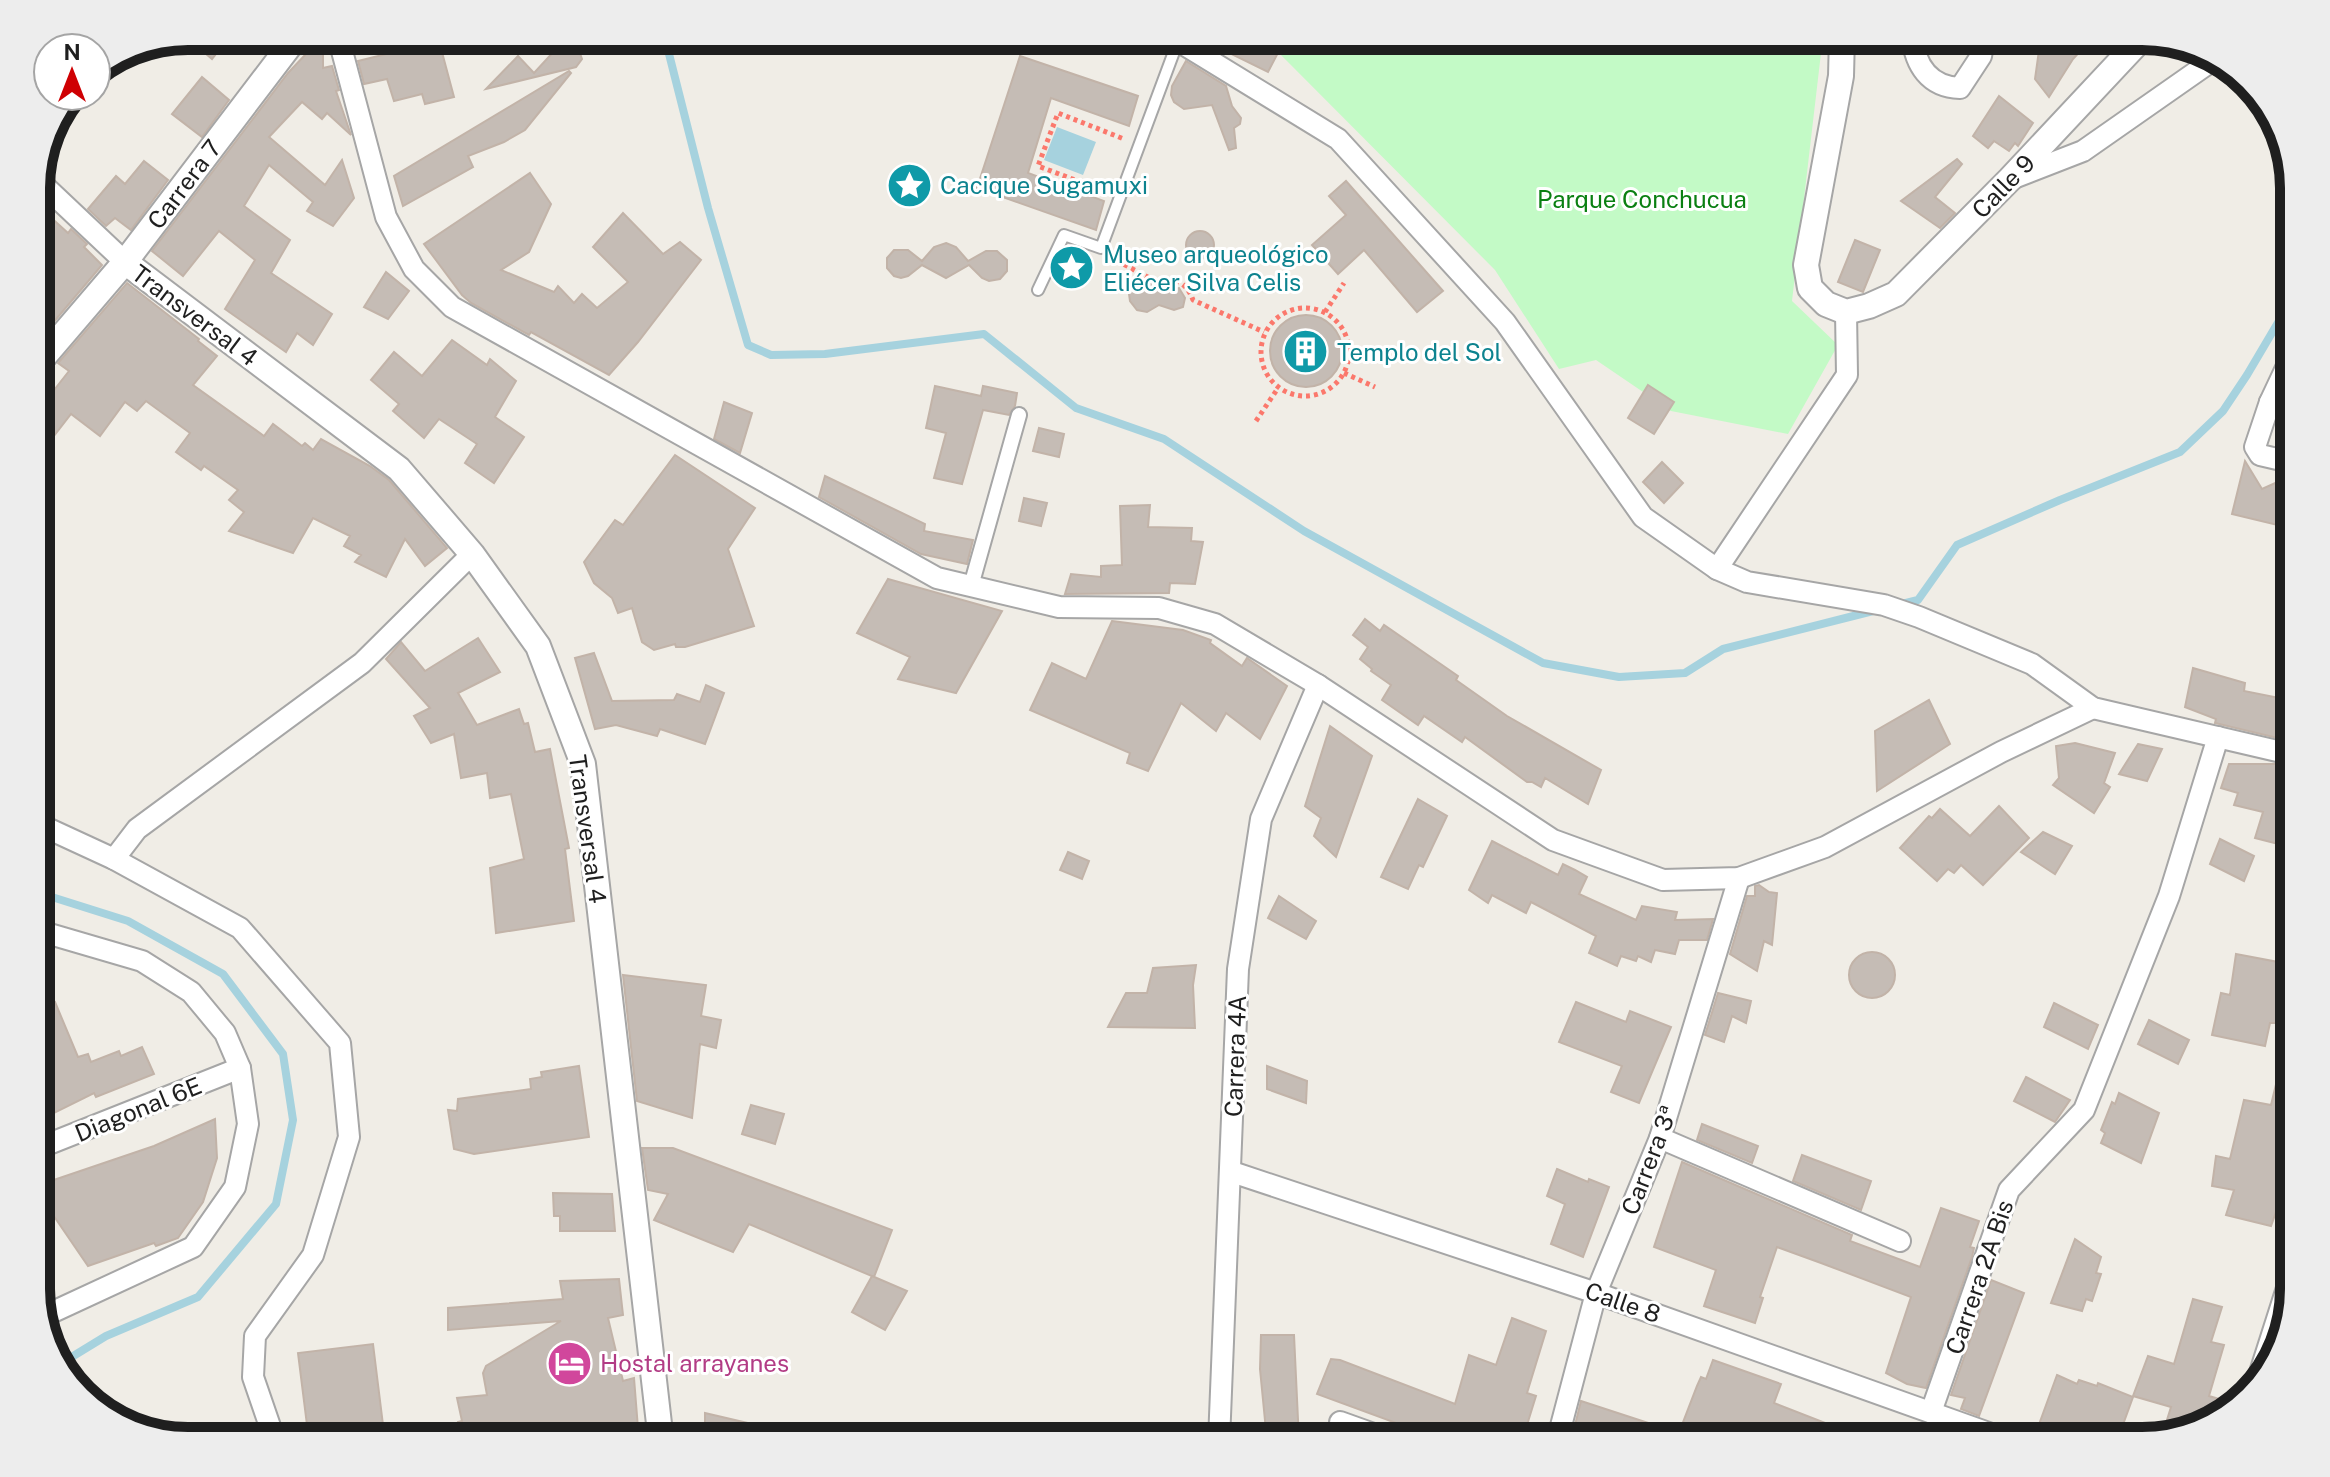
<svg xmlns="http://www.w3.org/2000/svg" width="2330" height="1477" viewBox="0 0 2330 1477" font-family="'Public Sans',sans-serif">
<style>
.park{fill:#c3fac6}
.water{fill:#a6d2de}
.lines{fill:none;stroke-linecap:round;stroke-linejoin:round}
.stream{stroke:#a6d2de;stroke-width:8}
.building{fill:#c5bcb5;stroke:#c2b3a8;stroke-width:2}
.service-casing{stroke:#a6a6a6;stroke-width:14}
.pedestrian-casing{stroke:#a6a6a6;stroke-width:18}
.minor-casing{stroke:#a6a6a6;stroke-width:24}
.tertiary-casing{stroke:#a6a6a6;stroke-width:28}
.path{stroke:#fb786c;stroke-width:5;stroke-dasharray:4 4;stroke-linecap:butt}
.service{stroke:#fff;stroke-width:10}
.pedestrian{stroke:#fff;stroke-width:14}
.minor{stroke:#fff;stroke-width:20}
.tertiary{stroke:#fff;stroke-width:24}
.labels{text-anchor:middle;dominant-baseline:central;stroke-width:6;stroke-linejoin:round;paint-order:stroke}
.street-label{font-size:24px;fill:#1f1f1f;stroke:#fff}
.culture-label{font-size:24px;fill:#0d838f;stroke:#fff;text-anchor:start}
.park-label{font-size:24px;fill:#0a8012;stroke:#fff}
.hotel-label{font-size:24px;fill:#b23c85;stroke:#fff;text-anchor:start}
.rim{fill:none;stroke:#1f1f1f;stroke-width:10}
</style>
<rect width="100%" height="100%" fill="#f0ede6"/>
<polygon class="park" points="1291,36 1823,36 1792,301 1838,345 1788,434 1671,411 1596,360 1559,369 1495,270 1276,50"/>
<polygon class="water" points="1057,127 1096,142 1083,175 1044,160"/>
<g class="lines">
<g class="stream">
<polyline points="662,36 667,46 708,208 748,345 771,355 825,354 984,334 1076,408 1164,439 1304,531 1543,663 1619,677 1685,673 1723,649 1877,610"/>
<polyline points="1898,605 1918,600 1957,545 2060,500 2180,452 2223,411 2247,375 2286,309 2294,304"/>
<polyline points="36,892 128,921 223,974 283,1054 293,1120 276,1204 198,1297 106,1336 70,1358 70,1380"/>
</g>
</g>
<g class="building">
<polygon points="185,36 230,36 212,59"/>
<polygon points="323,36 323,68 332,66 339,90 336,91 351,135 327,113 322,119 302,102 269,137 325,185 342,160 354,198 333,226 307,211 313,202 269,165 244,206 290,240 271,273 332,314 313,345 297,333 286,352 225,309 255,260 219,231 183,276 152,251 288,73"/>
<polygon points="568,36 574,36 582,59 576,67 486,89 518,56 534,73"/>
<polygon points="1195,36 1257,36 1281,47 1268,72"/>
<polygon points="2041,36 2094,36 2073,59 2049,97 2035,79"/>
<polygon points="439,41 454,97 425,104 422,94 394,101 387,79 364,84 358,61"/>
<polygon points="1020,56 1138,96 1129,126 1051,98 1028,173 1104,201 1096,230 977,188"/>
<polygon points="1186,61 1226,86 1232,106 1241,118 1240,124 1234,128 1236,148 1229,150 1212,105 1184,109 1174,102 1171,95 1172,86"/>
<polygon points="569,71 571,73 525,130 504,142 468,156 473,167 403,206 394,176"/>
<polygon points="202,77 229,100 202,137 172,114"/>
<polygon points="1999,96 2033,123 2018,146 2015,143 2009,151 1994,141 1988,148 1973,136"/>
<polygon points="1957,159 1962,164 1935,197 1955,213 1940,228 1901,201"/>
<polygon points="144,161 168,180 131,230 115,218 106,226 88,209 116,176 125,184"/>
<polygon points="530,173 551,204 529,252 501,270 554,292 558,286 574,303 582,294 597,308 628,282 593,247 623,213 663,254 680,242 701,260 638,342 609,375 531,332 529,335 471,303 462,295 424,244"/>
<polygon points="1346,181 1443,291 1417,312 1364,250 1338,274 1312,245 1346,215 1329,196"/>
<polygon points="36,204 68,233 71,229 87,244 84,247 102,265 36,343"/>
<circle cx="1200" cy="245" r="14"/>
<polygon points="1855,240 1880,250 1863,292 1838,282"/>
<polygon points="946,243 956,247 968,261 986,251 997,251 1007,260 1007,271 1000,279 989,281 982,278 969,265 946,278 922,265 908,276 901,278 894,276 887,268 887,258 894,250 908,250 922,261 934,247"/>
<polygon points="386,272 409,291 388,319 364,307"/>
<polygon points="1142,281 1152,283 1161,291 1179,288 1185,298 1183,307 1174,310 1159,305 1147,312 1137,310 1130,301 1129,294 1134,284"/>
<polygon points="127,283 199,339 198,341 217,356 193,385 264,436 273,424 302,446 305,443 313,450 321,439 370,466 389,480 447,548 425,566 405,539 386,577 355,562 361,555 344,546 350,536 313,518 293,553 229,531 244,512 229,500 238,490 204,466 201,470 176,452 190,433 146,401 137,411 125,402 100,436 71,414 50,441 36,429 36,413 69,371 58,363"/>
<circle cx="1306" cy="351" r="36"/>
<polygon points="452,340 487,365 490,359 516,381 495,417 524,437 494,483 465,463 477,444 439,419 424,438 393,411 399,404 371,380 394,352 422,376"/>
<polygon points="1648,385 1674,402 1654,434 1628,418"/>
<polygon points="935,386 981,396 983,386 1017,393 1015,406 1009,415 983,410 962,484 934,478 946,433 926,428"/>
<polygon points="724,402 752,413 740,453 714,439"/>
<polygon points="1039,428 1064,434 1059,457 1033,451"/>
<polygon points="675,455 755,508 728,549 754,626 685,647 676,647 675,644 654,650 642,642 632,608 618,613 612,598 594,583 584,562 615,520 623,525"/>
<polygon points="2245,461 2262,489 2282,480 2286,484 2294,485 2294,529 2232,514"/>
<polygon points="1662,462 1683,483 1664,503 1643,482"/>
<polygon points="825,476 925,524 924,531 973,540 967,564 921,554 819,497"/>
<polygon points="1024,498 1047,503 1041,526 1019,521"/>
<polygon points="1150,505 1148,527 1192,528 1191,541 1203,542 1195,584 1170,583 1169,593 1065,594 1071,574 1101,577 1101,566 1122,565 1120,506"/>
<polygon points="888,579 1002,611 956,693 898,679 910,657 857,633"/>
<polygon points="1365,619 1380,631 1384,625 1458,676 1456,680 1507,716 1601,770 1588,804 1545,778 1541,787 1532,782 1527,782 1465,737 1462,742 1424,716 1418,725 1382,700 1391,685 1371,671 1372,669 1360,659 1368,647 1353,635"/>
<polygon points="1112,621 1183,630 1211,640 1210,643 1242,666 1247,658 1287,686 1260,739 1226,713 1216,731 1181,703 1148,771 1127,763 1130,753 1030,710 1052,663 1086,679"/>
<polygon points="478,638 500,672 458,693 477,725 519,709 524,724 528,723 535,752 550,749 569,848 565,849 574,921 496,933 490,868 524,859 511,794 490,798 487,773 461,778 454,734 431,743 414,716 430,708 386,659 401,642 425,671"/>
<polygon points="594,653 612,701 674,700 677,694 700,702 706,685 724,693 705,744 660,729 657,736 616,725 595,729 575,658"/>
<polygon points="2193,668 2245,683 2244,691 2294,701 2294,742 2215,723 2216,719 2185,707"/>
<polygon points="1929,700 1950,744 1877,791 1875,731"/>
<polygon points="1330,726 1372,756 1336,857 1314,836 1321,818 1305,806"/>
<polygon points="2075,743 2115,753 2104,783 2110,787 2094,813 2053,785 2059,778 2056,746"/>
<polygon points="2138,744 2162,749 2147,781 2119,774"/>
<polygon points="2229,764 2276,764 2294,768 2294,848 2255,838 2263,812 2234,805 2238,793 2221,788"/>
<polygon points="1418,799 1447,816 1423,867 1419,865 1408,889 1381,877"/>
<polygon points="1999,806 2029,838 1983,885 1961,865 1954,873 1948,869 1937,881 1900,848 1929,816 1932,818 1940,809 1970,836"/>
<polygon points="2043,832 2072,846 2055,874 2021,852"/>
<polygon points="2220,839 2254,856 2244,881 2210,864"/>
<polygon points="1492,841 1558,875 1563,864 1575,870 1587,877 1579,894 1636,920 1642,906 1677,912 1675,920 1713,919 1707,940 1679,940 1675,954 1655,950 1651,962 1638,956 1636,961 1621,956 1617,966 1589,953 1596,936 1531,902 1526,913 1492,895 1488,903 1469,890"/>
<polygon points="1068,852 1089,861 1082,879 1060,870"/>
<polygon points="1759,885 1769,892 1777,893 1772,945 1764,941 1757,971 1730,954 1747,896 1755,896 1755,886"/>
<polygon points="1279,896 1316,921 1306,939 1268,918"/>
<circle cx="1872" cy="975" r="23"/>
<polygon points="2236,954 2294,965 2294,1011 2290,1023 2270,1023 2265,1046 2212,1035 2221,993 2230,995"/>
<polygon points="1196,965 1193,985 1195,1028 1108,1027 1126,993 1147,993 1153,968"/>
<polygon points="623,975 706,985 701,1016 721,1020 716,1048 700,1044 692,1118 637,1101"/>
<polygon points="1718,993 1751,1001 1746,1023 1732,1016 1724,1042 1705,1035"/>
<polygon points="55,1002 78,1057 88,1054 91,1062 119,1051 121,1056 142,1047 154,1074 96,1097 94,1093 48,1116 36,1087 36,1009"/>
<polygon points="1576,1002 1626,1022 1630,1011 1671,1027 1639,1103 1611,1092 1622,1066 1559,1042"/>
<polygon points="2054,1003 2098,1025 2088,1049 2044,1027"/>
<polygon points="2149,1020 2189,1040 2178,1064 2138,1044"/>
<polygon points="2286,1043 2294,1044 2294,1204 2280,1201 2271,1226 2226,1215 2234,1190 2212,1186 2216,1156 2230,1159 2244,1100 2271,1105"/>
<polygon points="579,1066 589,1137 474,1154 454,1149 448,1110 457,1111 458,1099 531,1089 530,1079 542,1077 541,1072"/>
<polygon points="1267,1066 1307,1081 1306,1103 1267,1089"/>
<polygon points="2026,1077 2070,1100 2055,1122 2014,1101"/>
<polygon points="2119,1093 2159,1113 2141,1163 2101,1143 2105,1133 2101,1130 2112,1102 2115,1104"/>
<polygon points="751,1105 784,1114 775,1144 742,1134"/>
<polygon points="215,1119 217,1158 203,1202 178,1238 156,1246 154,1243 88,1266 36,1190 36,1186 154,1146"/>
<polygon points="1702,1124 1758,1146 1752,1163 1697,1140"/>
<polygon points="642,1148 673,1148 892,1230 874,1277 749,1224 733,1252 654,1220 668,1194 648,1190"/>
<polygon points="1802,1155 1871,1181 1861,1210 1793,1181"/>
<polygon points="1682,1162 1852,1235 1850,1241 1920,1267 1941,1208 1979,1221 1970,1247 1974,1248 1972,1257 1926,1388 1907,1384 1886,1373 1911,1297 1821,1263 1777,1247 1760,1297 1763,1298 1755,1323 1704,1306 1716,1270 1654,1247"/>
<polygon points="1557,1169 1588,1182 1589,1179 1609,1187 1583,1257 1551,1244 1565,1204 1547,1196"/>
<polygon points="553,1193 612,1194 615,1231 560,1231 560,1216 554,1216"/>
<polygon points="2075,1239 2101,1257 2096,1273 2101,1274 2092,1301 2086,1299 2082,1311 2051,1303"/>
<polygon points="872,1276 907,1291 885,1330 852,1312"/>
<polygon points="619,1279 623,1315 608,1318 623,1381 634,1378 639,1441 460,1441 458,1422 462,1421 457,1398 487,1395 483,1373 486,1366 561,1321 448,1330 448,1308 563,1299 560,1281"/>
<polygon points="1991,1280 2024,1293 1979,1416 1961,1409 1965,1398 1951,1395"/>
<polygon points="2193,1299 2222,1307 2211,1342 2224,1345 2209,1396 2236,1404 2218,1421 2162,1436 2171,1407 2133,1396 2148,1356 2174,1364"/>
<polygon points="1512,1318 1546,1331 1527,1393 1536,1396 1522,1441 1445,1441 1317,1394 1331,1359 1340,1360 1455,1404 1469,1355 1496,1365"/>
<polygon points="1261,1335 1294,1335 1299,1441 1267,1441 1260,1369"/>
<polygon points="373,1344 384,1433 309,1441 298,1353"/>
<polygon points="1713,1360 1781,1384 1774,1403 1864,1438 1863,1441 1729,1441 1682,1425 1697,1386 1701,1377 1706,1379"/>
<polygon points="2057,1375 2077,1384 2079,1380 2097,1386 2098,1383 2133,1397 2117,1441 2033,1441"/>
<polygon points="1581,1401 1691,1437 1690,1441 1584,1441 1572,1437"/>
<polygon points="705,1413 790,1433 789,1441 711,1441 705,1435"/>
</g>
<g class="lines">
<defs>
<polyline id="service" points="1038,290 1064,235 1101,248 1178,41"/>
<polyline id="pedestrian" points="971,586 1019,415"/>
<g id="minor">
<polyline points="338,36 386,217 414,269 452,307 937,578 1059,607 1159,608 1215,624 1318,685 1553,840 1663,880 1739,878 1825,847 2001,752 2093,708"/>
<polyline points="1165,36 1178,41 1338,139 1505,322 1643,517 1717,569 1747,582 1884,605 1919,617 2032,664 2093,708 2294,755"/>
<path d="M1912 36C1915 65 1929 87 1960 88L1981 56 1985 36"/>
<polyline points="36,178 125,262"/>
<polyline points="2011,179 2083,151 2216,58"/>
<polyline points="2294,351 2270,402 2255,447 2260,455 2294,463"/>
<polyline points="2270,402 2294,423"/>
<polyline points="1717,569 1847,375 1846,312"/>
<polyline points="36,818 49,829 114,859 240,928 340,1043 349,1137 313,1255 255,1336 253,1377 275,1441"/>
<polyline points="114,859 137,829 362,663 472,554"/>
<polyline points="36,930 142,961 191,992 225,1033 240,1068 248,1124 235,1187 193,1247 42,1317"/>
<polyline points="1660,1138 1900,1241"/>
<polyline points="36,1149 240,1068"/>
<polyline points="1232,1172 1596,1293 2011,1441"/>
<polyline points="2256,1385 2294,1266"/>
<polyline points="1931,1412 2009,1190 2084,1110 2169,896 2218,737"/>
<polyline points="1340,1422 1393,1441"/>
<polyline points="1219,1441 1238,969 1261,819 1318,685"/>
<polyline points="1557,1441 1596,1293 1660,1138 1739,878"/>
</g>
<g id="tertiary">
<polyline points="1842,36 1841,76 1806,265 1810,288 1826,304 1846,312 1869,306 1896,294 2010,179 2144,36"/>
<polyline points="125,262 399,469 472,554 538,646 583,764 661,1441"/>
<polyline points="36,366 125,262 297,36"/>
</g>
</defs>
<use href="#service" class="service-casing"/>
<use href="#pedestrian" class="pedestrian-casing"/>
<use href="#minor" class="minor-casing"/>
<use href="#tertiary" class="tertiary-casing"/>
<g class="path">
<polyline points="1104,191 1038,166 1058,113 1124,139"/>
<path d="M1110 257 1155 281C1174 277 1186 281 1193 300L1264 332"/>
<circle cx="1305" cy="352" r="44"/>
<polyline points="1325,312 1344,283"/>
<polyline points="1344,373 1375,387"/>
<polyline points="1256,421 1278,388"/>
</g>
<use href="#service" class="service"/>
<use href="#pedestrian" class="pedestrian"/>
<use href="#minor" class="minor"/>
<use href="#tertiary" class="tertiary"/>
</g>
<defs>
<symbol id="sight-disc" viewBox="-11 -11 22 22"><circle r="9.5" fill="#0f9aa8" stroke="#fff"/><path d="M0-6L1.8-2.2L6-1.7L2.9 1.2L3.7 5.4L0 3.3L-3.7 5.4L-2.9 1.2L-6-1.7L-1.8-2.2Z" fill="#fff"/></symbol>
<symbol id="building-disc" viewBox="-11 -11 22 22"><circle r="9.5" fill="#0f9aa8" stroke="#fff"/><path d="M-4-6H4V6H1V3H-1V6H-4ZM-2.5-4.3h1.7v1.8h-1.7ZM.8-4.3h1.7v1.8H.8ZM-2.5-1h1.7V.8h-1.7ZM.8-1h1.7V.8H.8Z" fill="#fff"/></symbol>
<symbol id="hotel-disc" viewBox="-11 -11 22 22"><circle r="9.5" fill="#d1479c" stroke="#fff"/><path d="M-6-4.5h1.5V1H6V5H4.5V3h-9V5H-6ZM-4 0a1.8 1.8 0 1 1 3.6 0ZM.5 0V-2.5h3Q6-2.5 6 0Z" fill="#fff"/></symbol>
</defs>
<g fill-rule="evenodd">
<use href="#sight-disc" x="884" y="160" width="51" height="51"/>
<use href="#sight-disc" x="1046" y="242" width="51" height="51"/>
<use href="#building-disc" x="1280" y="326" width="51" height="51"/>
<use href="#hotel-disc" x="544" y="1338" width="51" height="51"/>
</g>
<g class="labels">
<g class="street-label">
<text transform="translate(184 184) rotate(-53)">Carrera 7</text>
<text transform="translate(2003 186) rotate(-46)">Calle 9</text>
<text transform="translate(195 315) rotate(37)">Transversal 4</text>
<text transform="translate(588 829) rotate(82)">Transversal 4</text>
<text transform="translate(1235 1056) rotate(-88)">Carrera 4A</text>
<text transform="translate(138 1109) rotate(-22)">Diagonal 6E</text>
<text transform="translate(1649 1160) rotate(-69)">Carrera 3ª</text>
<text transform="translate(1979 1277) rotate(-71)">Carrera 2A Bis</text>
<text transform="translate(1623 1302) rotate(19)">Calle 8</text>
</g>
<g class="culture-label">
<text x="940" y="185">Cacique Sugamuxi</text>
<text x="1103" y="254">Museo arqueológico<tspan x="1103" dy="28">Eliécer Silva Celis</tspan></text>
<text x="1337" y="352">Templo del Sol</text>
</g>
<g class="park-label">
<text x="1642" y="199">Parque Conchucua</text>
</g>
<g class="hotel-label">
<text x="600" y="1363">Hostal arrayanes</text>
</g>
</g>
<path d="M0 0H2330V1477H0ZM188 50H2142A138 138 0 0 1 2280 188V1289A138 138 0 0 1 2142 1427H188A138 138 0 0 1 50 1289V188A138 138 0 0 1 188 50Z" fill="#ededed" fill-rule="evenodd"/>
<path class="rim" d="M188 50H2142A138 138 0 0 1 2280 188V1289A138 138 0 0 1 2142 1427H188A138 138 0 0 1 50 1289V188A138 138 0 0 1 188 50Z"/>
<g transform="translate(72 72)"><circle r="38" fill="#ffffff" stroke="#a5a5a5" stroke-width="2"/>
<path d="M0-6L14 30L0 20L-14 30Z" fill="#cf0003"/>
<text y="-12" font-size="22" font-weight="bold" text-anchor="middle" fill="#1f1f1f">N</text>
</g>
</svg>
